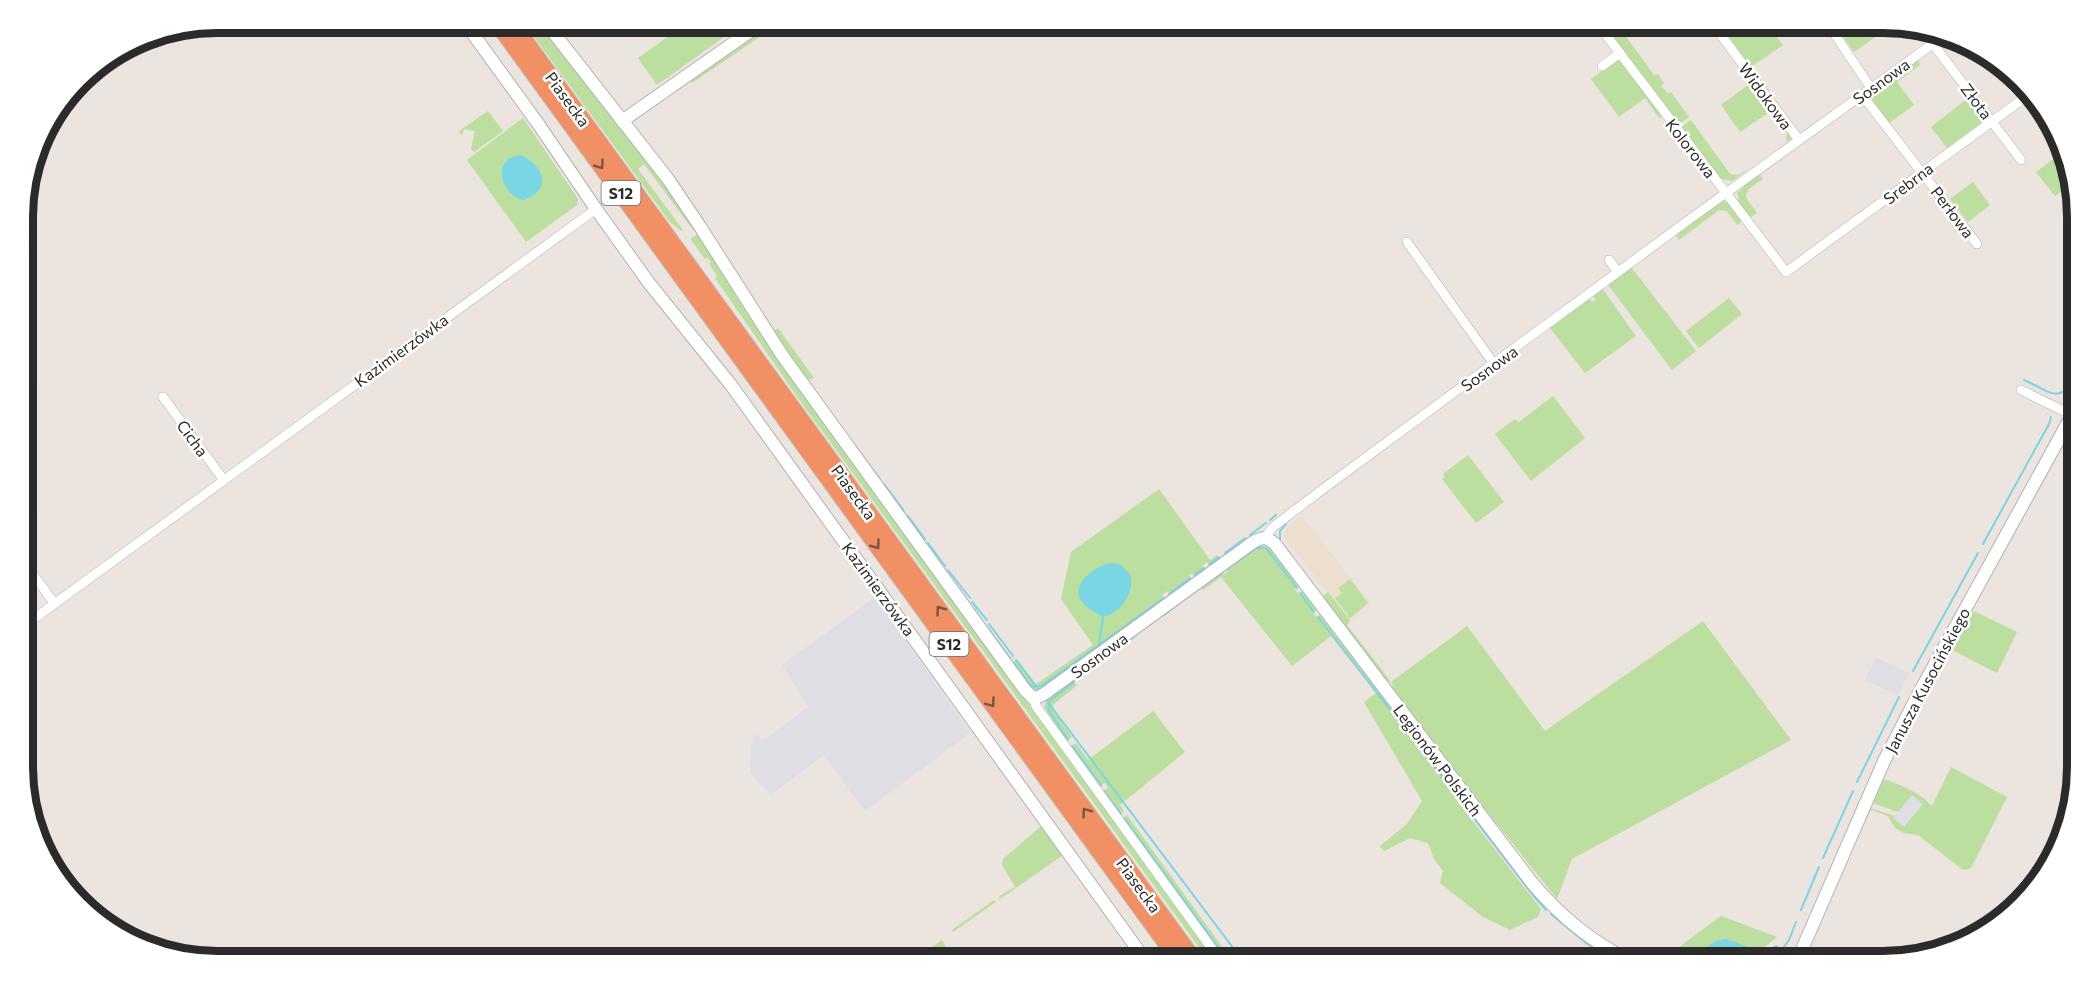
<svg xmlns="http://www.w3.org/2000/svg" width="2100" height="984" viewBox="0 0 2100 984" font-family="Commissioner,sans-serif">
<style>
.industrial{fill:#dfdee5}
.education{fill:#ecdfcf}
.green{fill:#bcde9f}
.water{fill:#7ad5e5}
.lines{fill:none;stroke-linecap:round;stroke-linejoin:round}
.stream{stroke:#7ad5e5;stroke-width:2}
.street-casing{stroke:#afb2ba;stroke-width:10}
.secondary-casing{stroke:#afb2ba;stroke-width:14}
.highway-casing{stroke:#c4c4c4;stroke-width:18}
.street{stroke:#fff;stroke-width:9}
.secondary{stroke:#fff;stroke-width:12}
.highway{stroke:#f19064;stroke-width:16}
.oneway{stroke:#7a5342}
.labels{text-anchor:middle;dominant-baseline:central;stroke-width:5;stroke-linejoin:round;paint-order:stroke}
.shield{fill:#fff;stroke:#6b6b6b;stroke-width:1.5}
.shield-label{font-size:15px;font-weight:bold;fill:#2b2b2b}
.street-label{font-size:16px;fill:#2b2b2b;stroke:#fff}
.rim{fill:none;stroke:#2b2b2b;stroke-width:8}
</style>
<rect width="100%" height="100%" fill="#ece4de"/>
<g class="industrial">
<polygon points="875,597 970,733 865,811 824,755 771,795 750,773 751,744 755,734 763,741 808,707 782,665"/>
<polygon points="1876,657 1909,673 1898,695 1865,680"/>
<polygon points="1912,795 1923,804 1904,828 1893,818"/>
</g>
<polygon class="education" points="1302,516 1370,603 1350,620 1284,537 1286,528"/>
<g class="green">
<path d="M524 23H540C590 93 647 157 696 228L693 230 644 164 638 169 683 230 681 231 670 222Z"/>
<polygon points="687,23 723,23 731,32 657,85 638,58"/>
<polygon points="773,23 780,23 692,83 691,81"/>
<polygon points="1601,23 1616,23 1654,75 1658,74 1664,83 1661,86 1668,94 1671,92 1689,117 1678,125"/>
<polygon points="1719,23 1767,23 1783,45 1751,67"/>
<polygon points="1841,23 1873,23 1881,33 1854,52 1836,26"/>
<polygon points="1918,59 1920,65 1897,82 1914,105 1888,124 1867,96"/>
<polygon points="1616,60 1621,61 1663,116 1659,118 1645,98 1619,117 1591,79"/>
<polygon points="1752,82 1790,136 1791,139 1786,142 1787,132 1771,111 1740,132 1721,105"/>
<polygon points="1968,98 1985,120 1947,148 1931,127"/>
<polygon points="488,111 503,131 474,152 471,149 475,131 464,129 462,136 459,131"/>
<polygon points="523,118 578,199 577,205 526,242 467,160"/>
<polygon points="1691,120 1730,174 1738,175 1746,170 1746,171 1732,181 1721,179 1680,128"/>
<polygon points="2060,154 2072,183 2055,196 2036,172"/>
<polygon points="1759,173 1763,179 1750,188 1746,194 1747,199 1757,213 1749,218 1737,201 1739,199 1737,193 1744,187 1743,185"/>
<polygon points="1973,182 1990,205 1968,222 1950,199"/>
<polygon points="1723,201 1730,204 1743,220 1737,225 1727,211 1719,210 1679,240 1675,234"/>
<polygon points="699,233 741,304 784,367 1215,961 1209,961 798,398 715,278 717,276 709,264 711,262 707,257 705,259 690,239"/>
<polygon points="1631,267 1696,351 1672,370 1608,285"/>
<polygon points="1602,288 1636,336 1585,373 1550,328 1588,298 1592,302 1596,300 1593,296"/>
<polygon points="1729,298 1742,314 1699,348 1686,331"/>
<polygon points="778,328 814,378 807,380 774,331"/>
<polygon points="1553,396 1585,438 1531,481 1495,434 1515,419 1519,422"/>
<polygon points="1468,455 1504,502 1476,523 1442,479 1445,476 1443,474"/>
<polygon points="1159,489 1210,560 1217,555 1221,560 1211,567 1207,562 1202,566 1206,571 1196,577 1193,573 1189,575 1192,581 1171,596 1167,591 1162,595 1165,600 1042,690 1033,690 1011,664 1017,659 1036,684 1093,645 1061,599 1071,552"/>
<path d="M1261 545C1278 548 1290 572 1300 586L1295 589 1298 594 1304 590 1318 609 1313 613 1316 617 1322 614 1389 688 1393 685 1391 682 1467 626 1545 731 1703 621 1791 740 1572 859 1557 899 1469 789 1455 798 1541 909 1538 917 1510 930 1483 917 1440 883 1443 871 1434 859 1428 843 1410 838 1384 851 1380 846 1407 824 1422 801 1364 702 1376 693 1331 636 1292 666 1221 577 1203 590 1200 586 1221 571 1224 574 1228 571 1226 567 1254 547Z"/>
<polygon points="1350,579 1368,603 1350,618 1335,598 1342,593 1338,588"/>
<polygon points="1328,592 1350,620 1347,625 1390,680 1385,683 1322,597"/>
<polygon points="1974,611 2017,632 1997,673 1952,650"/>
<polygon points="1072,680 1077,685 1053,705 1054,711 1072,737 1065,742 1044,707 1047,699"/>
<polygon points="1153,711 1185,752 1120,805 1124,811 1118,815 1101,792 1108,788 1105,783 1098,787 1069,748 1076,743 1088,760"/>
<path d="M1951 767 2007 797 1971 868 1963 870 1918 835 1904 833 1895 828 1888 816 1872 810 1870 811 1866 821 1863 818 1870 808 1895 816 1893 818 1904 827 1923 804 1912 795 1898 812 1875 804 1873 802 1884 779C1903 786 1918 791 1932 806Z"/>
<polygon points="1127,815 1231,959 1235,961 1224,961 1121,820"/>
<polygon points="1040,827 1043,827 1063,855 953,932 952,930 994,900 996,902 1000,898 999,896 1015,887 1002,865 1003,859"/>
<polygon points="1721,916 1777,937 1762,949 1768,960 1776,955 1786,961 1660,961"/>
<polygon points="942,940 954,961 913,961"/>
</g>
<g class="water">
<path d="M521 155C545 166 552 190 524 200 502 197 489 158 521 155Z"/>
<path d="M1111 563 1120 564 1130 574C1136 591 1121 613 1103 617 1097 613 1088 609 1083 603 1068 585 1095 566 1111 563Z"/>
<path d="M1726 939 1757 950 1762 961H1691C1699 952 1713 940 1726 939Z"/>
</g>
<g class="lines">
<g class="stream">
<path d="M2024 380C2049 391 2060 406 2076 376"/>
<polyline points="861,454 880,479"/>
<polyline points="884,484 904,511"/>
<polyline points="908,516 925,539"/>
<polyline points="1270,520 1276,515"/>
<polyline points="919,534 924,540"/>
<polyline points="1250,535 1266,523"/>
<polyline points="1280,540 1280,531 1286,524"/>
<polyline points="928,543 945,566"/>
<polyline points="1983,544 2049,424 2051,417"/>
<polyline points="1225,553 1245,538"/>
<polyline points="1209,564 1219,557"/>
<polyline points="1227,569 1256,548 1266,548 1297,588"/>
<polyline points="948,570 970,598"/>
<polyline points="1194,575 1204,568"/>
<polyline points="1201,587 1222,573"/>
<polyline points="1300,593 1314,612"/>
<polyline points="1169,594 1190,578"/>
<polyline points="1185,599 1195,592"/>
<polyline points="972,602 987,620"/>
<polyline points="974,609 983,622"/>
<polyline points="1164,615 1178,604"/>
<polyline points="1318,617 1454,792"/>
<polyline points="989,624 1013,656"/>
<polyline points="987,627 1010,658"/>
<polyline points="1131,639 1137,634"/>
<polyline points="1100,644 1164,598"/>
<polyline points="1108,656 1125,643"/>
<polyline points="1016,660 1038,689"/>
<polyline points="1013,662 1030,685 1034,687 1041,686 1099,645 1103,617"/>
<polyline points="1913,671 1978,553"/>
<polyline points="1080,678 1103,660"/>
<polyline points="1047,701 1243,961"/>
<polyline points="1068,740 1048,709 1050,701 1074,682"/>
<polyline points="1072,746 1101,785"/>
<polyline points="1857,782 1899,697"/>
<polyline points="1104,791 1121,814"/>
<polyline points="1459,799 1532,894 1546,910"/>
<polyline points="1124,818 1228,961"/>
<polyline points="1823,858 1853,791"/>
<polyline points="1801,910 1819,867"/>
<polyline points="1551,914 1586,943 1616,961"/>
<polyline points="1760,955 1776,946 1781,951 1789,940 1796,922"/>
<polyline points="1634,957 1642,961"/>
</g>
<defs>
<g id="street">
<polyline points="1597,23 1786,272 2031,93"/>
<polyline points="1712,23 1799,140"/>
<polyline points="1827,23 1871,88"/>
<polyline points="1933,44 2021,160"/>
<polyline points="1602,66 1620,53"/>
<polyline points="1862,95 1977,244"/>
<polyline points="1407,242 1494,364"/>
<polyline points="1609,260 1618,272"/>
<polyline points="2021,390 2072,415"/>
<polyline points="163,397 223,479"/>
<polyline points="1265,538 1273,527 1323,489 1690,219 1945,35"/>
<polyline points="24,562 54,603"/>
<polyline points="24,626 596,209"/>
<polyline points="1034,699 1036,706 1221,961"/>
</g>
<g id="secondary">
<polyline points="465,23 539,125 596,209 649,283 731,385 1146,961"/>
<path d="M546 23 668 179 701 228 782 355 1025 690 1034 699 1044 694 1252 543C1261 537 1267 536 1275 544L1533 884C1561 917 1592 942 1630 961"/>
<polyline points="622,121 762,23"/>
<polyline points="1797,961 1884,761 1919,693 2076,408"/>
</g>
<g id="highway">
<polyline points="497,23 1179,961"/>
<polyline points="512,23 1195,961"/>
</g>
</defs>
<use href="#street" class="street-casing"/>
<use href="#secondary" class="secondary-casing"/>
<use href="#highway" class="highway-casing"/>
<use href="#street" class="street"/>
<use href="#secondary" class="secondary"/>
<use href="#highway" class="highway"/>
</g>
<defs><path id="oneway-chevron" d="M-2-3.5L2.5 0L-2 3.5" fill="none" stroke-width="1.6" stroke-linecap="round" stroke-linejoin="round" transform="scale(1.5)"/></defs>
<g class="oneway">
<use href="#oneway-chevron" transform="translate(600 165) rotate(54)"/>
<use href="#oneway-chevron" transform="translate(876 545) rotate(54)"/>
<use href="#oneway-chevron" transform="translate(940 610) rotate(-126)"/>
<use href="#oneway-chevron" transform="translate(991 703) rotate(54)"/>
<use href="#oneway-chevron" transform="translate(1086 812) rotate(-126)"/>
</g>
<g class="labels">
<g class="shield">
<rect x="601.5" y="181" width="39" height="24" rx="4.5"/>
<rect x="929.5" y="632" width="39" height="24" rx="4.5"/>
</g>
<g class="shield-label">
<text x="621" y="193">S12</text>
<text x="949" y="644">S12</text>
</g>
<g class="street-label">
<text transform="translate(1881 81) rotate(-36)">Sosnowa</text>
<text transform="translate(1766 96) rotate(54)">Widokowa</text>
<text transform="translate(568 99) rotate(54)">Piasecka</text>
<text transform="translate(1977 101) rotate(53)">Złota</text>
<text transform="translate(1691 148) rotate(52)">Kolorowa</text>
<text transform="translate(1908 183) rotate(-37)">Srebrna</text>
<text transform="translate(1953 212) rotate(53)">Perłowa</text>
<text transform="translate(401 350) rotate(-36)">Kazimierzówka</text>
<text transform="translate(1489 368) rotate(-36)">Sosnowa</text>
<text transform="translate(193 438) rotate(54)">Cicha</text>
<text transform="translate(854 492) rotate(54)">Piasecka</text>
<text transform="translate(879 589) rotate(54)">Kazimierzówka</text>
<text transform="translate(1099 655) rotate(-36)">Sosnowa</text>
<text transform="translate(1927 680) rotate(-62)">Janusza Kusocińskiego</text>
<text transform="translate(1438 760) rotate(53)">Legionów Polskich</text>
<text transform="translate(1139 885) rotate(54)">Piasecka</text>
</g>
</g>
<path d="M0 0H2100V984H0ZM217 33H1883A184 184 0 0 1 2067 217V767A184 184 0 0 1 1883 951H217A184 184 0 0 1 33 767V217A184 184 0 0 1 217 33Z" fill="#fff" fill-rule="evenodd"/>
<path class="rim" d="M217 33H1883A184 184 0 0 1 2067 217V767A184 184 0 0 1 1883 951H217A184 184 0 0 1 33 767V217A184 184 0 0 1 217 33Z"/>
</svg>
